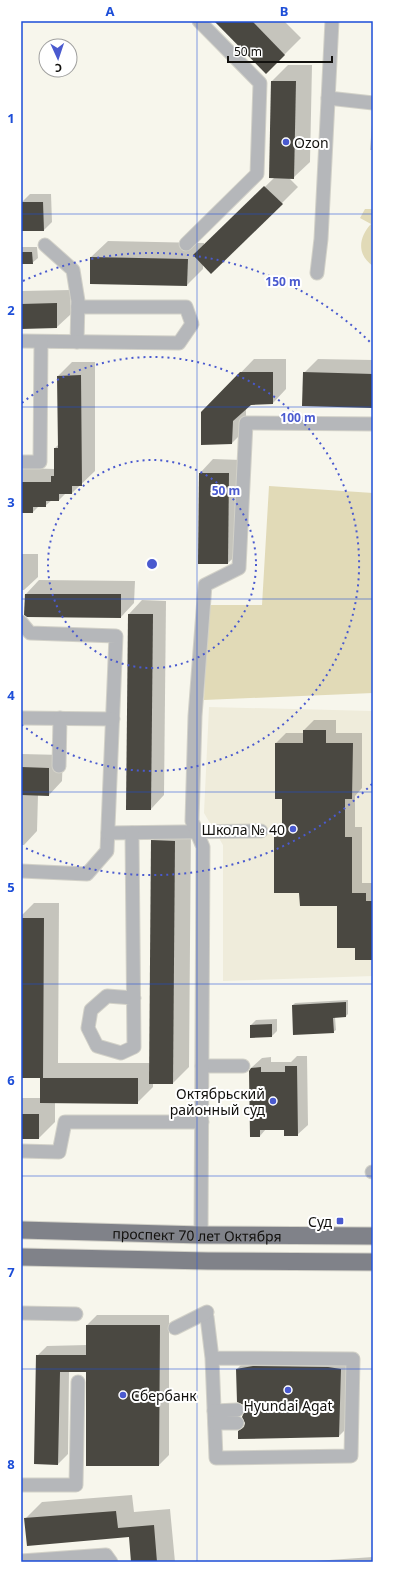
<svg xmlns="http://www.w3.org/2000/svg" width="394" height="1583" viewBox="0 0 394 1583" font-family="'Noto Sans',sans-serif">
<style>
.built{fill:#efecdb}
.park{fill:#e1dab7}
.shadow{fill:#0003}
.building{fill:#4a4841}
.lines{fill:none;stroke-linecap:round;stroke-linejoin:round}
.minor-casing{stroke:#d2d1c8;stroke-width:15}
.major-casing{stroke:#d2d1c8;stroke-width:19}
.minor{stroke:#b5b7ba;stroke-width:13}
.major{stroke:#808289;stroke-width:17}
.grid{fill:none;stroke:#1d4ed8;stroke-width:1;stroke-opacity:0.55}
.ring{fill:none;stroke:#4a5acf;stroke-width:2;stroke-dasharray:2 4}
.poi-dot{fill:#4a5acf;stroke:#fff;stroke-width:1.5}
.labels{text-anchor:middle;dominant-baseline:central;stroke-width:4;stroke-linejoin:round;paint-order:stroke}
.poi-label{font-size:14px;fill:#12110e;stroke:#fff;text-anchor:end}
.street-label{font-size:14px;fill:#12110e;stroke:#fff}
.centre{fill:#4a5acf;stroke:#fff;stroke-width:2}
.ring-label{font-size:12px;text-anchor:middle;font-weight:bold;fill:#4a5acf;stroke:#fff;stroke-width:4;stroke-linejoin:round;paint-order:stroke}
.neatline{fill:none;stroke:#1d4ed8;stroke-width:1.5}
.grid-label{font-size:13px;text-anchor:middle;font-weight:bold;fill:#1d4ed8}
</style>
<rect width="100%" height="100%" fill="#f7f6ec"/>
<polygon class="built" points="209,707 373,711 373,976 223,981 223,845 204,813"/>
<g class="park">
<path d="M365 209H373V266C357 255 358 238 371 224L360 218Z"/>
<polygon points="269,486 373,493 373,693 204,700 207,605 262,605"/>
</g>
<g class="shadow">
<polygon points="215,21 284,21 301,38 266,73"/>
<polygon points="288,65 312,65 310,162 293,178 289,178 298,187 282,203 203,264 203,269 187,285 91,257 108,241 204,243 204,246 274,178 270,177 272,81"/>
<polygon points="373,112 373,150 370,150"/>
<polygon points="30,194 51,194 52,222 44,230 22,202"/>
<polygon points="21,247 37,247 38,258 32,263 21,263"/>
<polygon points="70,290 71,314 57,327 21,328 21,291"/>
<polygon points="254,359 286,359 286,389 273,403 250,404 246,408 246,429 232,443 202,413"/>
<polygon points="318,359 373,360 373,407 304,373"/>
<polygon points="72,362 95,362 95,471 72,493 66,493 59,500 52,500 45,506 39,506 33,512 21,512 21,468 55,469 55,448 58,445 58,376"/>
<polygon points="213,459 242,460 242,550 228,563 199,563 200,473"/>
<polygon points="21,554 38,554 38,577 24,590 21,590"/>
<polygon points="39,580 135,581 134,603 121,617 26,594"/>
<polygon points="142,600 166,601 164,795 151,809 129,614"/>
<polygon points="314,720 336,720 336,733 362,733 362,788 355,796 355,827 362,827 362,883 373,883 373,959 356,947 338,905 300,892 275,837 283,830 283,798 276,743 286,733 304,733 304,730"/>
<polygon points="21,754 63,755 62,781 49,795 38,795 37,831 24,845 21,845"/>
<polygon points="168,825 191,825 189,1067 173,1083 153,1083 153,1087 137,1103 55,1102 55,1122 39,1138 21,1138 21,1098 41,1098 41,1077 21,1077 21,916 34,903 59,903 58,1063 150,1063 152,841"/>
<polygon points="348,1000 348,1014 346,1016 335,1017 336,1030 333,1032 293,1005 295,1003"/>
<polygon points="277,1019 277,1031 272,1036 251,1025 256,1020"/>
<polygon points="297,1056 307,1056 308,1125 297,1135 285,1129 266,1129 260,1136 251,1136 251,1068 262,1058 271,1057 271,1062 291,1062"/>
<polygon points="97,1315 169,1315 169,1455 159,1465 87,1371 69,1371 68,1454 58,1464 37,1356 47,1346 87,1345 87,1325"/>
<polygon points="245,1361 348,1362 347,1428 339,1436 239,1431 246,1424 246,1410 237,1369"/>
<polygon points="132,1495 134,1512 170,1509 175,1562 132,1562 130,1536 25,1519 42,1502"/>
<polygon points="373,1557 373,1562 300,1562"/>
</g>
<g class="building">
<polygon points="214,21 252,21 285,55 266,74"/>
<polygon points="271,81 296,81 294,179 269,178"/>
<polygon points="264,186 283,204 211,274 193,255"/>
<polygon points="21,202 43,202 44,231 22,231"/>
<polygon points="21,252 32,252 33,264 21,264"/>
<polygon points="90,257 188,259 187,286 90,284"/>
<polygon points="57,303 57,328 21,329 21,304"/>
<polygon points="240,372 273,372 273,404 251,405 233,421 232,444 201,445 201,412"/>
<polygon points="303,372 373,374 373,408 302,406"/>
<polygon points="81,375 82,486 72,486 72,494 59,494 59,501 46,501 46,507 33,507 33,513 21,513 21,482 51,482 51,476 54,476 54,448 58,448 57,376"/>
<polygon points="199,473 229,473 228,564 198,564"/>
<polygon points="25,594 121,594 121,618 27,617 24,615"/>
<polygon points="128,614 153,614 151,810 126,810"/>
<polygon points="303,730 326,730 326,743 353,743 352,799 345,799 345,837 352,837 352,893 366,893 366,901 373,901 373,960 355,960 355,948 337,948 337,906 300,906 299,893 274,893 274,836 282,837 282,799 275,799 275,743 303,743"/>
<polygon points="21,767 49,768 49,796 21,795"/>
<polygon points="151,840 175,841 173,1084 149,1084"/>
<polygon points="21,918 44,918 43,1078 138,1078 138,1104 40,1103 40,1078 21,1078"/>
<polygon points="346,1002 346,1017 333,1018 334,1033 293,1035 292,1005"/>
<polygon points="272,1024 272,1037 250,1038 250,1025"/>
<polygon points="285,1066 297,1066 298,1136 284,1136 284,1130 260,1130 260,1137 250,1137 249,1071 251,1068 261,1067 261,1072 285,1072"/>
<rect x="21" y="1114" width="18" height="25"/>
<polygon points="86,1325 160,1325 159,1466 86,1466 86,1372 60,1372 58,1465 34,1464 36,1355 86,1355"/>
<polygon points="253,1366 328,1367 341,1369 339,1437 238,1439 238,1431 244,1427 245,1423 242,1417 245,1410 244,1405 237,1402 236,1369"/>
<polygon points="116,1511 118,1528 154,1525 157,1562 131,1562 129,1537 27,1546 24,1518"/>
</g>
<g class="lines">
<defs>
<g id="minor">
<polyline points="328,98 373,103"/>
<polyline points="186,244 257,174 260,83 199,21"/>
<polyline points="45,245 73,270 78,301 77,342"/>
<polyline points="317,273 321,239 332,21"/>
<polyline points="21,341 179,343 192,324 186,307 78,307"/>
<polyline points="21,462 40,462 41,342"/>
<polyline points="21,622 30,633 116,636 107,851 87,874 21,871"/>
<polyline points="21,718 113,719"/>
<polyline points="59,766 60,718"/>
<polyline points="108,833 261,831"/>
<polyline points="132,833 134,1047 121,1053 97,1046 88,1028 91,1010 107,996 134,998"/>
<polyline points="202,1066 243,1066"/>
<polyline points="21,1151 59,1152 65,1122 202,1122"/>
<polyline points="372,1172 373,1172"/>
<polyline points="201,1235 203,847 192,821 195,716 205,585 239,568 246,423 373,424"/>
<polyline points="21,1313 76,1314"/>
<polyline points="207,1317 212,1358 216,1458 351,1456 353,1359 212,1358"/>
<polyline points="175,1328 207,1312"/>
<polyline points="214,1411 237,1410"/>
<polyline points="215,1423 237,1423"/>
<polyline points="21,1485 76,1485 78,1382"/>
<polyline points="21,1561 106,1555 111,1562"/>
</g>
<g id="major">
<path id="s1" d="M21 1230 201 1235 373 1236"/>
<polyline points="21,1257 208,1261 373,1262"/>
</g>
</defs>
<use href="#minor" class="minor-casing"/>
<use href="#major" class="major-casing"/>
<use href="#minor" class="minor"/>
<use href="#major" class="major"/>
</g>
<path class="grid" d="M197 21V1562M21 214H373M21 407H373M21 599H373M21 792H373M21 984H373M21 1176H373M21 1369H373"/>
<g class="ring">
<circle cx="152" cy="564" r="104"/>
<path d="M22 403A207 207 0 1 1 22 725"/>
<path d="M372 784A311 311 0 0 1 23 847M23 281A311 311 0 0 1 372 344"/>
</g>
<g class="poi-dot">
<circle cx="286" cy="142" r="4"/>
<circle cx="293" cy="829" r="4"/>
<circle cx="273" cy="1101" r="4"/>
<rect x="336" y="1217" width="8" height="8" rx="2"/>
<circle cx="288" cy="1390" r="4"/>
<circle cx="123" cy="1395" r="4"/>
</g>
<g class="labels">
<g class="poi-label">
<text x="294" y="142" text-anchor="start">Ozon</text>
<text x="285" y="829">Школа № 40</text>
<text x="265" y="1093">Октябрьский<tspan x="265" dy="16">районный суд</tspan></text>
<text x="332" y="1221">Суд</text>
<text x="131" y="1395" text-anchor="start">Сбербанк</text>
<text x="288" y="1405" text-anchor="middle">Hyundai Agat</text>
</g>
<g class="street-label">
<text stroke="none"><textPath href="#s1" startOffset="176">проспект 70 лет Октября</textPath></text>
</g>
</g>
<circle cx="152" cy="564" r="6" class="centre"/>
<g class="ring-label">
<text x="283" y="286">150 m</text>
<text x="298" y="422">100 m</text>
<text x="226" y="495">50 m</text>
</g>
<rect width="394" height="1583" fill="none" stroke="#ffffff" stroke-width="44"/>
<g transform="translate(58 58) rotate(177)"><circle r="19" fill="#ffffff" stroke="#a0a09f"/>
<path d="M0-3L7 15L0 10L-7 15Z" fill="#4a5acf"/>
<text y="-6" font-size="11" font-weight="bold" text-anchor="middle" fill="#12110e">С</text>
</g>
<path d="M228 56v6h104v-6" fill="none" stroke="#12110e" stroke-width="2"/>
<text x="234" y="56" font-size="12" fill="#12110e" stroke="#ffffff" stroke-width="3" paint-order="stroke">50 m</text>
<rect x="22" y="22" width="350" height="1539" class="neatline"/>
<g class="grid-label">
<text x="110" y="16">A</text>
<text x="284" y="16">B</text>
<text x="11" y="123">1</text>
<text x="11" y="315">2</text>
<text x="11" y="507">3</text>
<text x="11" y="700">4</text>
<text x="11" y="892">5</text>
<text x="11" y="1085">6</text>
<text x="11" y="1277">7</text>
<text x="11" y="1469">8</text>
</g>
</svg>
